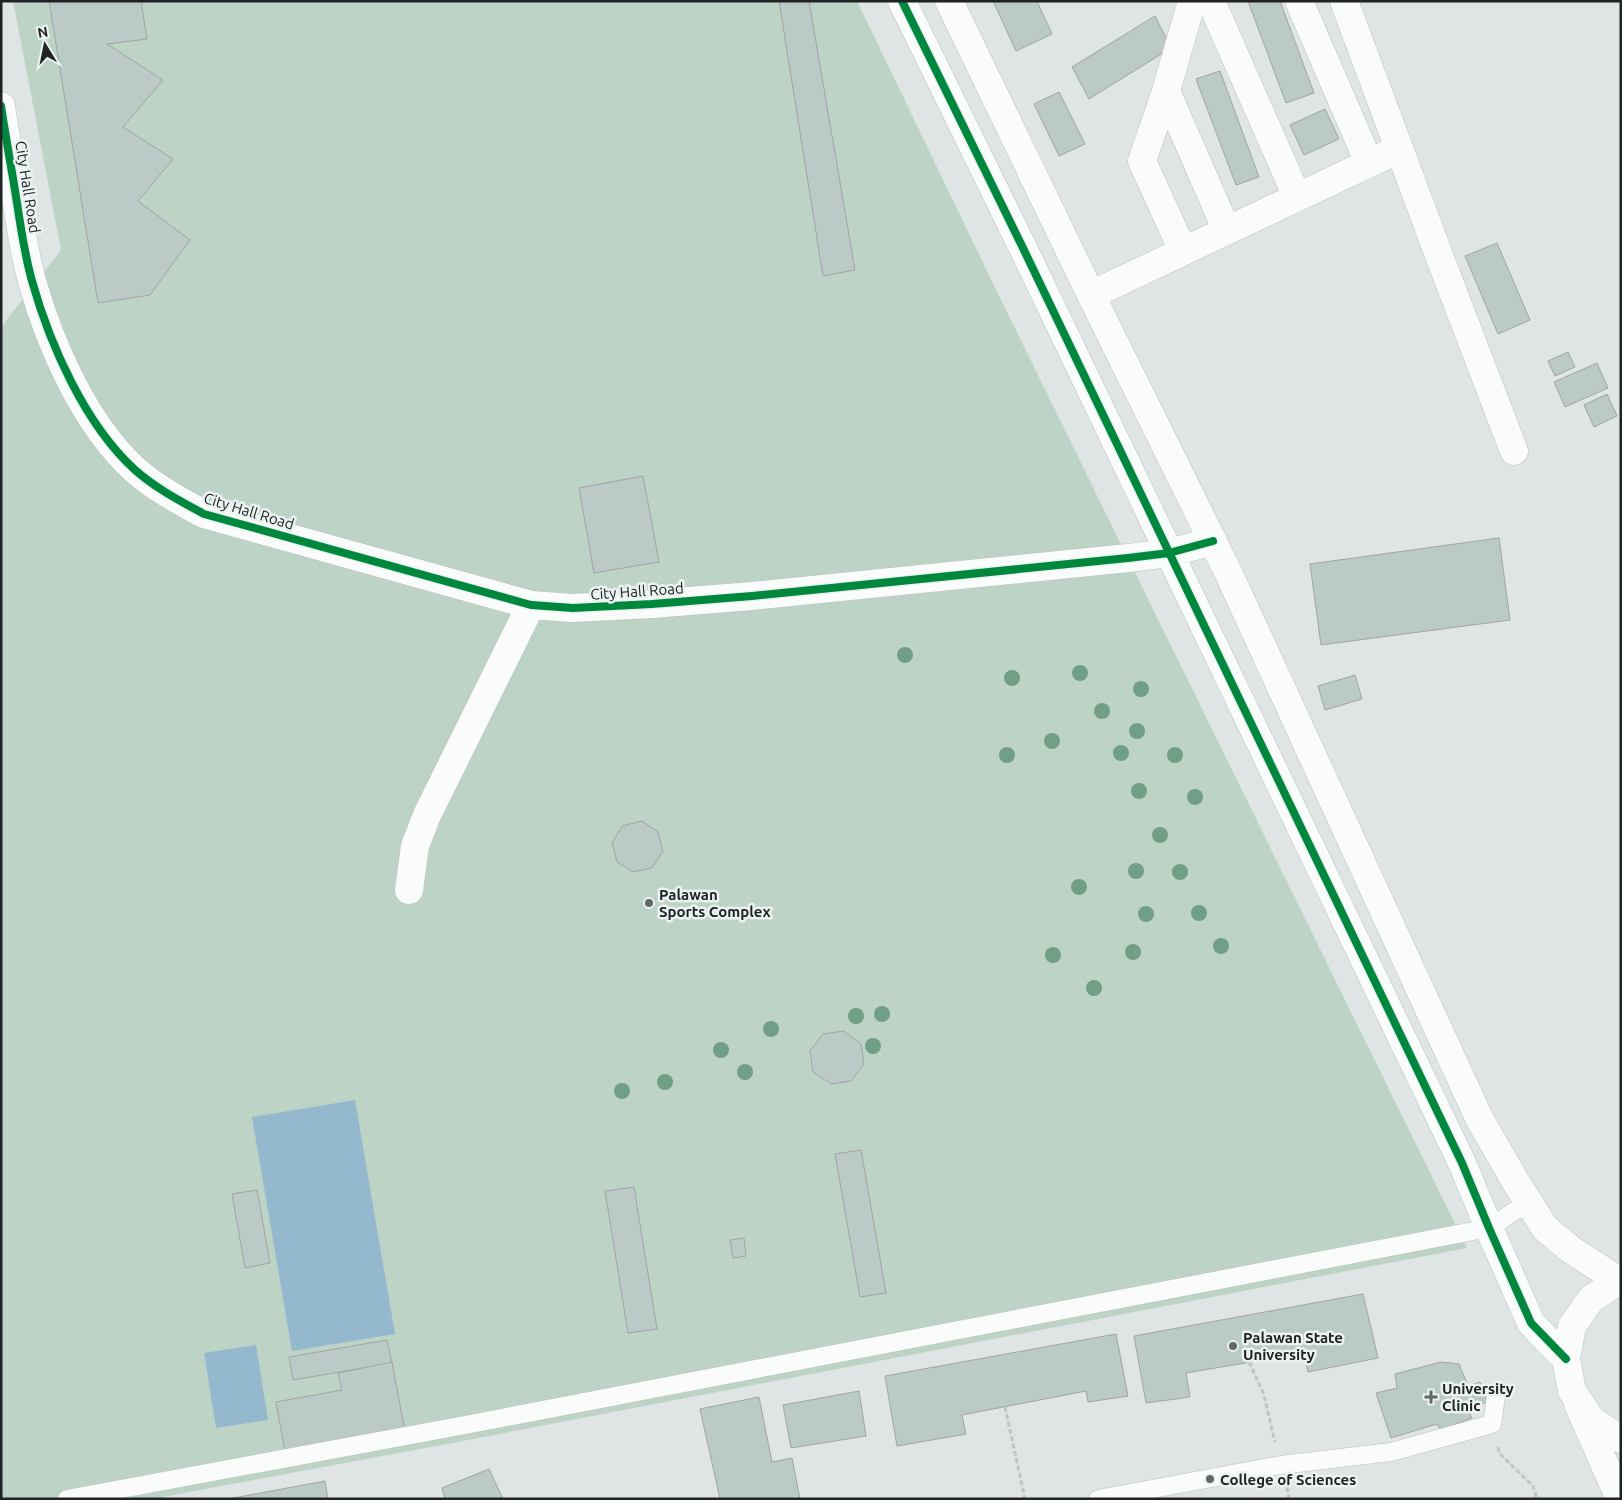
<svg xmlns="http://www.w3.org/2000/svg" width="1622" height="1500" viewBox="0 0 1622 1500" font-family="Ubuntu,sans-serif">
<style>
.green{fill:#bdd3c5}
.water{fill:#94b9ce}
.building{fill:#bbcac6;stroke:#a1a4a4}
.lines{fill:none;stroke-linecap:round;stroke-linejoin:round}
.service-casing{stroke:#bdc1c1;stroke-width:19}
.minor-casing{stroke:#bdc1c1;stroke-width:29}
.tertiary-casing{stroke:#bdc1c1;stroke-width:29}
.path{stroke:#c3c4c4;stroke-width:3;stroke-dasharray:5 2.5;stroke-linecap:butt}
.service{stroke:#fafbfb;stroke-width:18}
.minor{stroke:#fafbfb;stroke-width:28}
.tertiary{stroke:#fafbfb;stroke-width:28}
.cycleway-casing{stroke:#ebf2f2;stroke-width:11}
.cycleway{stroke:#00873e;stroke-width:8}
.tree{fill:#719e87}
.poi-dot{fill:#636767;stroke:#ebf2f2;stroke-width:2}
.labels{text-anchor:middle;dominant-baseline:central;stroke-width:5;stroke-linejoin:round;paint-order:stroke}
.street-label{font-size:15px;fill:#202323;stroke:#ebf2f2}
.poi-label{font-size:15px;font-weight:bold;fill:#202323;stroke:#ebf2f2;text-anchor:start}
</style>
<rect width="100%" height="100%" fill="#dfe4e4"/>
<polygon class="green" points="13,1 857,1 1000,298 1467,1248 447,1444 152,1499 1,1499 1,327 61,250"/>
<g class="water">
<polygon points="355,1100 395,1334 292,1351 252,1117"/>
<polygon points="256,1345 268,1420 216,1428 204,1353"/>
</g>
<g class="building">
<polygon points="49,1 141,1 147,39 107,44 163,80 123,127 173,159 138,201 190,240 150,295 98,303"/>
<polygon points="779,1 809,1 855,270 823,276"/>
<polygon points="993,1 1037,1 1052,34 1016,51"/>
<polygon points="1248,1 1280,1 1314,93 1286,103"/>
<polygon points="1155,16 1171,48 1089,99 1072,67"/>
<polygon points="1220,71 1259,177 1236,185 1196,79"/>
<polygon points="1059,92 1085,144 1059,156 1034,104"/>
<polygon points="1325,109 1339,139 1304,155 1290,125"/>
<polygon points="1497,243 1530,320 1498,334 1465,256"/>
<polygon points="1568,352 1575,367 1555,376 1548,361"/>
<polygon points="1597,363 1608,388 1565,407 1554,382"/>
<polygon points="1607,394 1617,416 1594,427 1584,405"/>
<polygon points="643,476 659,562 594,573 579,488"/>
<polygon points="1499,538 1510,620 1321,645 1310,564"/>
<polygon points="1355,675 1362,699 1325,710 1318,686"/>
<polygon points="642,821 658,832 663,851 652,868 633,872 617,862 612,843 622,826"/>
<polygon points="844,1031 861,1044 864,1064 851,1081 831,1084 813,1072 810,1051 823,1034"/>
<polygon points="861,1150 886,1293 860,1297 835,1154"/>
<polygon points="634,1187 657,1329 628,1333 605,1191"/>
<polygon points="257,1190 270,1263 245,1268 232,1194"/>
<polygon points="744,1238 746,1256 733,1258 730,1240"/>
<polygon points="1363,1294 1378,1358 1308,1372 1304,1353 1186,1373 1190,1397 1146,1403 1134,1336"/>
<polygon points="1116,1334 1128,1396 1088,1402 1086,1391 962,1415 966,1434 897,1446 885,1376"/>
<polygon points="387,1340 392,1363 293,1380 289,1357"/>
<polygon points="392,1362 405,1432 285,1452 276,1402 342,1390 338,1373"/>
<polygon points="1441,1362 1459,1364 1468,1386 1480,1382 1487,1402 1468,1410 1472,1418 1441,1430 1437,1424 1391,1438 1376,1393 1397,1388 1395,1374"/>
<polygon points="859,1391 866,1436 791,1448 783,1405"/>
<polygon points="759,1397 772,1462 792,1458 800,1499 720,1499 700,1409"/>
<polygon points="489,1469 503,1499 445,1499 442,1488"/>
<polygon points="325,1481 328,1499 228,1499"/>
</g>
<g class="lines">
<defs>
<g id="service">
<polyline points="67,1499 465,1425 1489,1228 1528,1202"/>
<polyline points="1098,1499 1281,1465 1391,1452 1492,1424 1496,1396"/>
</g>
<g id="minor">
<polyline points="1211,1 1297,197"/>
<polyline points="1299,1 1369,163"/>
<polyline points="1344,1 1440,258 1514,451"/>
<polyline points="1166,91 1227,231"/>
<path d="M1 106C6 139 12 171 17 203 21 230 25 256 32 281 50 345 85 424 134 469 155 488 180 501 204 514L531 605 573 608 652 604 752 596 1128 558 1169 553 1213 541"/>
<polyline points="1183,251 1142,161 1166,91 1192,1"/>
<polyline points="1091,295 1399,149"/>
<polyline points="409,890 415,846 427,815 531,605"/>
<polyline points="1578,1404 1620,1499"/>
</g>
<g id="tertiary">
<polyline points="902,1 1022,246 1462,1163 1489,1228 1531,1323 1566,1359"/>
<polyline points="949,1 1091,295 1228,572 1480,1120 1517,1184 1545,1228 1570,1249 1618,1280"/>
<polyline points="1621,1279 1591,1299 1572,1326 1566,1359 1572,1391 1592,1421 1621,1439"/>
</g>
</defs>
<use href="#service" class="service-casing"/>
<use href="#minor" class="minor-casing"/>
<use href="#tertiary" class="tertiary-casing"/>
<g class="path">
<polyline points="1249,1362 1263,1392 1275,1442"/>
<polyline points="1005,1407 1025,1499"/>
<polyline points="1498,1447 1499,1453 1533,1486 1537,1499"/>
<polyline points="1287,1487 1289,1499"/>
</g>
<use href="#service" class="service"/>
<use href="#minor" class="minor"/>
<use href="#tertiary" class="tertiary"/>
<defs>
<g id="cycleway">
<polyline points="902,1 1022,246 1462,1163 1489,1228 1531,1323 1566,1359"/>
<path d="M1 106C6 139 12 171 17 203 21 230 25 256 32 281 50 345 85 424 134 469 155 488 180 501 204 514L531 605 573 608 652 604 752 596 1128 558 1169 553 1213 541"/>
</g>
</defs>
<use href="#cycleway" class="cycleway-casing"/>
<use href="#cycleway" class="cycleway"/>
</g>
<g class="tree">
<circle cx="905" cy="655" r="8"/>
<circle cx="1080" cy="673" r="8"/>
<circle cx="1012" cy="678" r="8"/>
<circle cx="1141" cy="689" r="8"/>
<circle cx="1102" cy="711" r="8"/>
<circle cx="1137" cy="731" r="8"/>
<circle cx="1052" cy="741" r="8"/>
<circle cx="1121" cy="753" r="8"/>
<circle cx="1007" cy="755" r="8"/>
<circle cx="1175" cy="755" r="8"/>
<circle cx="1139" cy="791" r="8"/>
<circle cx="1195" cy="797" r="8"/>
<circle cx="1160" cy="835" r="8"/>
<circle cx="1136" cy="871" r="8"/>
<circle cx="1180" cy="872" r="8"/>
<circle cx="1079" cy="887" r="8"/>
<circle cx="1199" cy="913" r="8"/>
<circle cx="1146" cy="914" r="8"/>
<circle cx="1221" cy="946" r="8"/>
<circle cx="1133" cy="952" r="8"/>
<circle cx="1053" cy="955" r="8"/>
<circle cx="1094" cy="988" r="8"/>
<circle cx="882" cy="1014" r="8"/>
<circle cx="856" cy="1016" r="8"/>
<circle cx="771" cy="1029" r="8"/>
<circle cx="873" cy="1046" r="8"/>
<circle cx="721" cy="1050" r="8"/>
<circle cx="745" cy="1072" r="8"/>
<circle cx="665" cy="1082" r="8"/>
<circle cx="622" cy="1091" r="8"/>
</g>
<g class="poi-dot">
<circle cx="649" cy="903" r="5"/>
<circle cx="1233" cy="1346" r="5"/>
<path d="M1428.5 1389.5h5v5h5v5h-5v5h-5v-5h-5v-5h5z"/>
<circle cx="1210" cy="1479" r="5"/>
</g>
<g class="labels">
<g class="street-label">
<text transform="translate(28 187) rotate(81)">City Hall Road</text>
<text transform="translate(249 511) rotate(17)">City Hall Road</text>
<text transform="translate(637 591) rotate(-4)">City Hall Road</text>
</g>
<g class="poi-label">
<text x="659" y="894">Palawan<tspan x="659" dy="17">Sports Complex</tspan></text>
<text x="1243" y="1337">Palawan State<tspan x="1243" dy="17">University</tspan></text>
<text x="1442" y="1388">University<tspan x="1442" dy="17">Clinic</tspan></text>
<text x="1220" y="1479">College of Sciences</text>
</g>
</g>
<rect width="1622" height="1500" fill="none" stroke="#202323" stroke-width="5"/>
<g transform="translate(45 45) rotate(350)" stroke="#ebf2f2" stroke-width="4" paint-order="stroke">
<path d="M0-4L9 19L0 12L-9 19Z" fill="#202323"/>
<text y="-8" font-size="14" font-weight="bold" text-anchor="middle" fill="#202323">N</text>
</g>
</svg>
